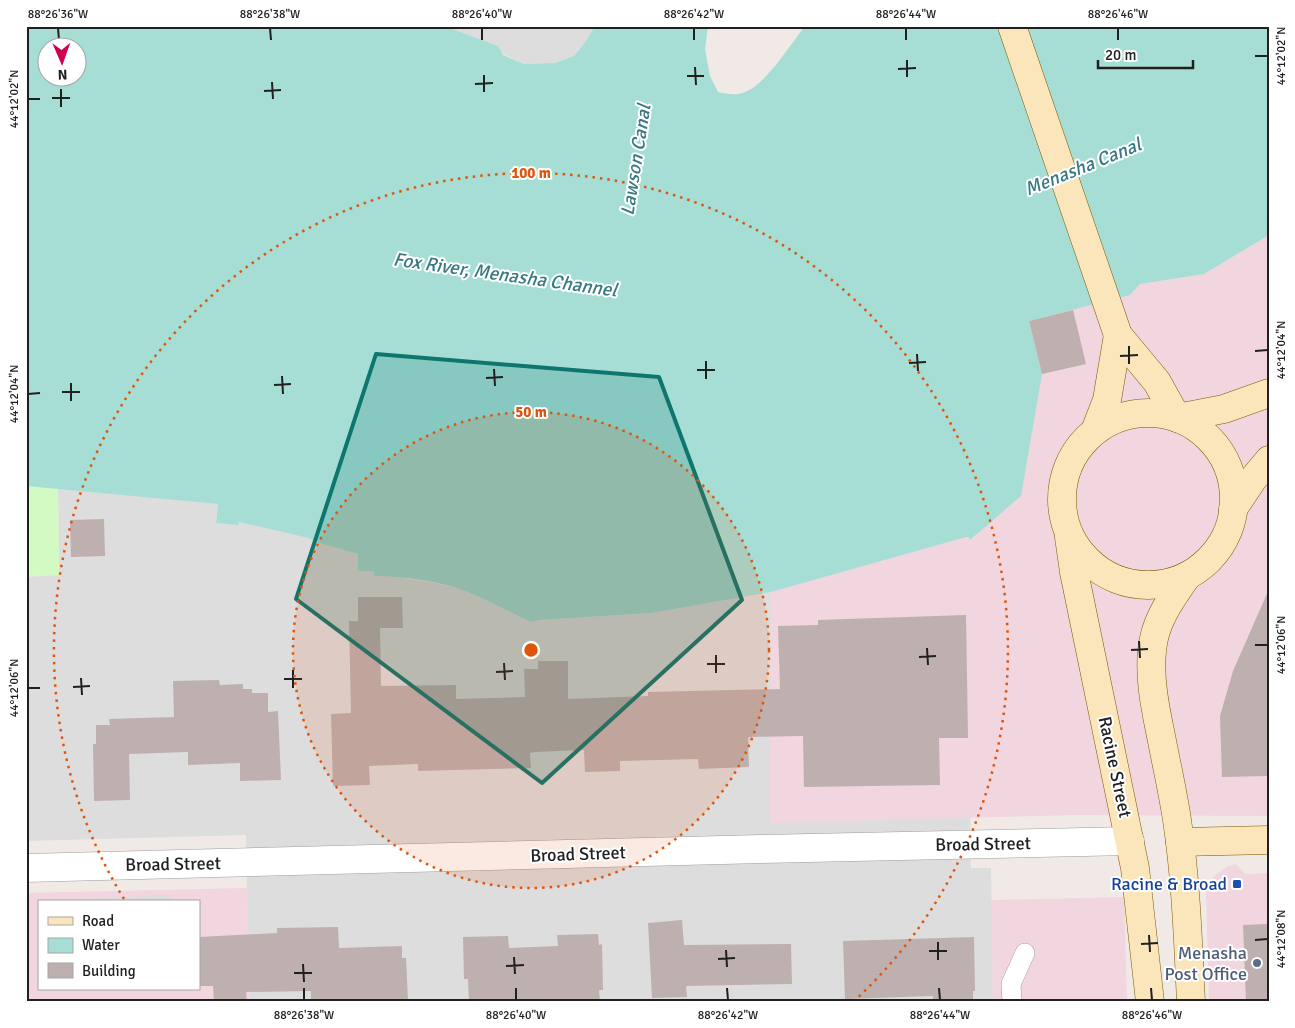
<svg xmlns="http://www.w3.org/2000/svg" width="1295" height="1028" viewBox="0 0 1295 1028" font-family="Signika,sans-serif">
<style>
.residential{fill:#dedddd}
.commercial{fill:#f1d5df;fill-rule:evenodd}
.park{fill:#d4fac3}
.parking{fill:#dcdcdc}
.water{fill:#a6ded5;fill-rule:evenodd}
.building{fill:#bdb0af}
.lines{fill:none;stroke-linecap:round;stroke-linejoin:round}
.lane-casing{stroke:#9d9d9d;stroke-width:20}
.street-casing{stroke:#9d9d9d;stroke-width:29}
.secondary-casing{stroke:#7a5903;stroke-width:29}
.lane{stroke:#fff;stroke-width:19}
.street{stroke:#fff;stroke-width:28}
.secondary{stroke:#fbe5ba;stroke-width:28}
.marked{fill:#0f766e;fill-opacity:0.2;stroke:#0f766e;stroke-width:4;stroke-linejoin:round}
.ticks{fill:none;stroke:#202020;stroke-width:2}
.ring{fill:none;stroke:#de560d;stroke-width:2.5;stroke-dasharray:2.5 5}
.transit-dot{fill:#1a4fb4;stroke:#fff;stroke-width:2}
.service-dot{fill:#5c6f8a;stroke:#fff;stroke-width:2}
.labels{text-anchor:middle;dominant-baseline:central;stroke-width:4;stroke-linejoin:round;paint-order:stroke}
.street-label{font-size:18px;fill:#202020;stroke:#fff}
.transit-label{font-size:18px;fill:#164399;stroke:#fff;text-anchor:end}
.service-label{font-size:18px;fill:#4e5e75;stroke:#fff;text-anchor:end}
.water-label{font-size:19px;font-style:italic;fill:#397982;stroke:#fff}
.centre{fill:#de560d;stroke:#fff;stroke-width:2.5}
.ring-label{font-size:15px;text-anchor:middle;font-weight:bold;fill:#de560d;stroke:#fff;stroke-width:4;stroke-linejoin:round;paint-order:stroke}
.neatline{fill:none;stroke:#202020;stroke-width:2}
.ticks-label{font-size:12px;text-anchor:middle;fill:#202020}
</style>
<rect width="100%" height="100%" fill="#f0e9e6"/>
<g class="residential">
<polygon points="444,26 595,26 586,41 574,56 555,63 524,64"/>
<polygon points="58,488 218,504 216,522 238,525 239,522 308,538 316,542 358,554 375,571 375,576 388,576 436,583 463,590 531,622 539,620 651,613 771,592 966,537 971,868 991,868 993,1002 249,1002 246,835 26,841 26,577 59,575"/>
</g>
<g class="commercial">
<polygon points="1269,235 1269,816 1074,815 770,823 771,592 966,537 969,537 971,540 977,534 1029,321 1129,295 1140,284 1204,274"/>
<polygon points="1236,864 1245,874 1269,873 1269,1002 1209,1002 1206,891 1214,876 1228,866"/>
<path d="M247 888 249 1002H26V893ZM39 902H199V989H39Z"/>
<polygon points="1124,897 1127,1002 993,1002 991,900"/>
</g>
<polygon class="park" points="26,486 58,488 59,575 30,576 29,523 26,523"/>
<polygon class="parking" points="170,895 170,902 84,902 84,899"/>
<path class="water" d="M26 26H444L498 46 503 55 524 64 555 63 574 56 586 41 595 26H708L705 49 710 76 718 92C727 94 736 96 745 92 766 84 790 45 805 26H1269V235L1204 274 1140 284 1130 295 1029 321 1042 374 1021 496 970 540 969 537H966L771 592 651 613 539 620 531 622C509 612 487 600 465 591 440 581 401 576 374 576V571H358V554L316 542 308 538 239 522 238 525 216 523 218 504 26 486ZM48 48H78V78H48Z"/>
<g class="building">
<polygon points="1073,310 1086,364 1042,374 1029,321"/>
<polygon points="104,519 105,556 71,557 70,520"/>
<polygon points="1269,589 1269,776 1222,777 1220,716 1233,671"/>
<polygon points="358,597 402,597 403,628 380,628 381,686 456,685 456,699 525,697 524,669 538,669 538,661 568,661 568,699 648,696 648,692 780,689 778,626 818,625 818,620 966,615 968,738 939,738 940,785 804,787 803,736 748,737 749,767 699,769 698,759 620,761 620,771 585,772 584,750 535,752 530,753 531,768 418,771 418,764 369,766 370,785 333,786 331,714 351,713 349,621 358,621"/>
<polygon points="219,680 220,685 243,684 243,689 252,689 252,693 268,693 268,712 278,711 281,780 240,781 240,763 188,765 188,752 129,754 130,800 94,801 93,744 96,744 96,725 110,725 109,719 174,717 173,681"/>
<polygon points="682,920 684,945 791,944 792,984 686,986 687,997 652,998 648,923"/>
<polygon points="1269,924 1269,1002 1246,1002 1243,925"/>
<polygon points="338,927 339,948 402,946 402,958 406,958 408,1001 370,1002 370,999 311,1001 311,991 246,992 247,1002 214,1002 213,986 199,986 199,937 277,933 277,928"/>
<polygon points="598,934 599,945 602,944 603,990 599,990 600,1002 469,1002 468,979 464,979 463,937 508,936 509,948 558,946 557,935"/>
<polygon points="974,937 975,991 973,991 973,1002 933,1002 933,996 845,999 843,941"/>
</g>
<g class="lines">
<defs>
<polyline id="lane" points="1012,1002 1011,984 1025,953"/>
<polyline id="street" points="26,868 762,849 1130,841"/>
<g id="secondary">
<polyline points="1012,26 1118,335 1157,382 1177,418 1224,409 1269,393"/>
<circle cx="1148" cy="499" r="86"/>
<polyline points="1095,431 1107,400 1118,335"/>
<polyline points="1233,509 1253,479 1269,460"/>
<polyline points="1069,537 1074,572 1135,868 1150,1002"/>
<path d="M1187 576C1171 599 1154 622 1152 651 1149 681 1156 711 1162 741 1167 767 1173 793 1177 820 1186 880 1188 941 1191 1002"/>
<polyline points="1180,842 1269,840"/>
</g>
</defs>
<use href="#lane" class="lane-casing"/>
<use href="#street" class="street-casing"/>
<use href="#secondary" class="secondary-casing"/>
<use href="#lane" class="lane"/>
<use href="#street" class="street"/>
<use href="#secondary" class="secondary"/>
</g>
<path class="marked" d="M376 354 659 377 742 600 542 783 296 599Z"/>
<path class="ticks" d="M58 28 59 40M270 28 271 40M482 28V40M694 28V40M906 28V40M1118 28V40M1255 56H1268M907 60V77M695 67 696 85M898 69 916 68M484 75V92M687 76H704M272 82 273 99M475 84 493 83M61 89V107M264 91 281 90M52 98H70M28 99H40M1129 346V364M1255 351 1268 350M917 354 918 371M1120 356 1138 355M706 361V379M909 363 926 362M494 369 495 386M697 370H715M282 376 283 394M486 378 503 377M71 383V401M274 385 291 384M62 392H80M28 394 40 393M1139 641 1140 658M1255 645H1268M927 648 928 665M1131 650 1148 649M716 655V673M919 657 936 656M504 663 505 680M707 664H725M293 670V688M496 672 513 671M81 678 82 695M284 679H302M73 687 90 686M28 688H40M1149 935 1150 952M1255 940 1268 939M938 942V960M1141 944 1158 943M726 950 727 967M929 951H947M514 957 515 974M718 959 735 958M303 964 304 982M506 966 524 965M294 973H312M304 988V1000M516 988V1000M727 988 728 1000M939 988 940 1000M1151 988 1152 1000"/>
<circle cx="531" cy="650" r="238" fill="#de560d" fill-opacity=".12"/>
<g class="ring">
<circle cx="531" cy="650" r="238"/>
<path d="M124 899A477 477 0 1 1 853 1002"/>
</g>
<rect class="transit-dot" x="1232" y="879" width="10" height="10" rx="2.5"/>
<circle class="service-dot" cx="1257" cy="963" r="5"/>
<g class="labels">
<g class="street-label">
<text transform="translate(1115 767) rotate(78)">Racine Street</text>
<text transform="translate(983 844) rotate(-1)">Broad Street</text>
<text transform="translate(578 854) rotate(-2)">Broad Street</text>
<text transform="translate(173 864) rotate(-1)">Broad Street</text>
</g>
<g class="transit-label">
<text x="1227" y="884">Racine &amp; Broad</text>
</g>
<g class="service-label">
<text x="1247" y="953">Menasha<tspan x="1247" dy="21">Post Office</tspan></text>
</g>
<g class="water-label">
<text transform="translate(636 160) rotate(-81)">Lawson Canal</text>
<text transform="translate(1083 167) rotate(-22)">Menasha Canal</text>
<text transform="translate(505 275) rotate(8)">Fox River, Menasha Channel</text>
</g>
</g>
<circle cx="531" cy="650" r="8" class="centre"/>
<g class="ring-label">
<text x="531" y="178">100 m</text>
<text x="531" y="417">50 m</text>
</g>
<rect width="1295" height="1028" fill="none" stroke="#ffffff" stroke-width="55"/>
<rect x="38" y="900" width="162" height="90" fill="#ffffff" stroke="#a6a6a6"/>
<rect x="48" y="917" width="25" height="8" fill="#fbe5ba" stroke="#a6a6a6"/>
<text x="82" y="926" font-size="15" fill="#202020">Road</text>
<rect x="48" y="938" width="25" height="15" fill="#a6ded5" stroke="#a6a6a6"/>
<text x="82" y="950" font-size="15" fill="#202020">Water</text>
<rect x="48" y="963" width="25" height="15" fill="#bdb0af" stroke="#a6a6a6"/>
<text x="82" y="976" font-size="15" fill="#202020">Building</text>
<g transform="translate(62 62) rotate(178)"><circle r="24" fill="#ffffff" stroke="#a6a6a6"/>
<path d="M0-4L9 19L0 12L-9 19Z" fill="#cf0051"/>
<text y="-8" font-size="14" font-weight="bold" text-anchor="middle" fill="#202020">N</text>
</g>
<path d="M1098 60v8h95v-8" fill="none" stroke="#202020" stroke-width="2.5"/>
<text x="1105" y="60" font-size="15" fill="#202020" stroke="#ffffff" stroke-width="4" paint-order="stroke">20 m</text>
<rect x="28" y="28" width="1240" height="972" class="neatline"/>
<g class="ticks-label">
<text x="58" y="18">88°26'36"W</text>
<text x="270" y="18">88°26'38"W</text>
<text x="482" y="18">88°26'40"W</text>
<text x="694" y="18">88°26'42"W</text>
<text x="906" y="18">88°26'44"W</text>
<text x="1118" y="18">88°26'46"W</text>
<text transform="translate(1281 56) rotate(-90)" y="4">44°12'02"N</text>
<text transform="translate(14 99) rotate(-90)" y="4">44°12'02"N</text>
<text transform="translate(1281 350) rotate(-90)" y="4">44°12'04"N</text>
<text transform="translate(14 394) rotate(-90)" y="4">44°12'04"N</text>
<text transform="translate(1281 645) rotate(-90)" y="4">44°12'06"N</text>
<text transform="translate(14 688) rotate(-90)" y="4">44°12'06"N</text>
<text transform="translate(1281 939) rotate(-90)" y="4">44°12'08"N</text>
<text x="304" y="1019">88°26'38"W</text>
<text x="516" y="1019">88°26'40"W</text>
<text x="728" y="1019">88°26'42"W</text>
<text x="940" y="1019">88°26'44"W</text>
<text x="1152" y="1019">88°26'46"W</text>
</g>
</svg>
